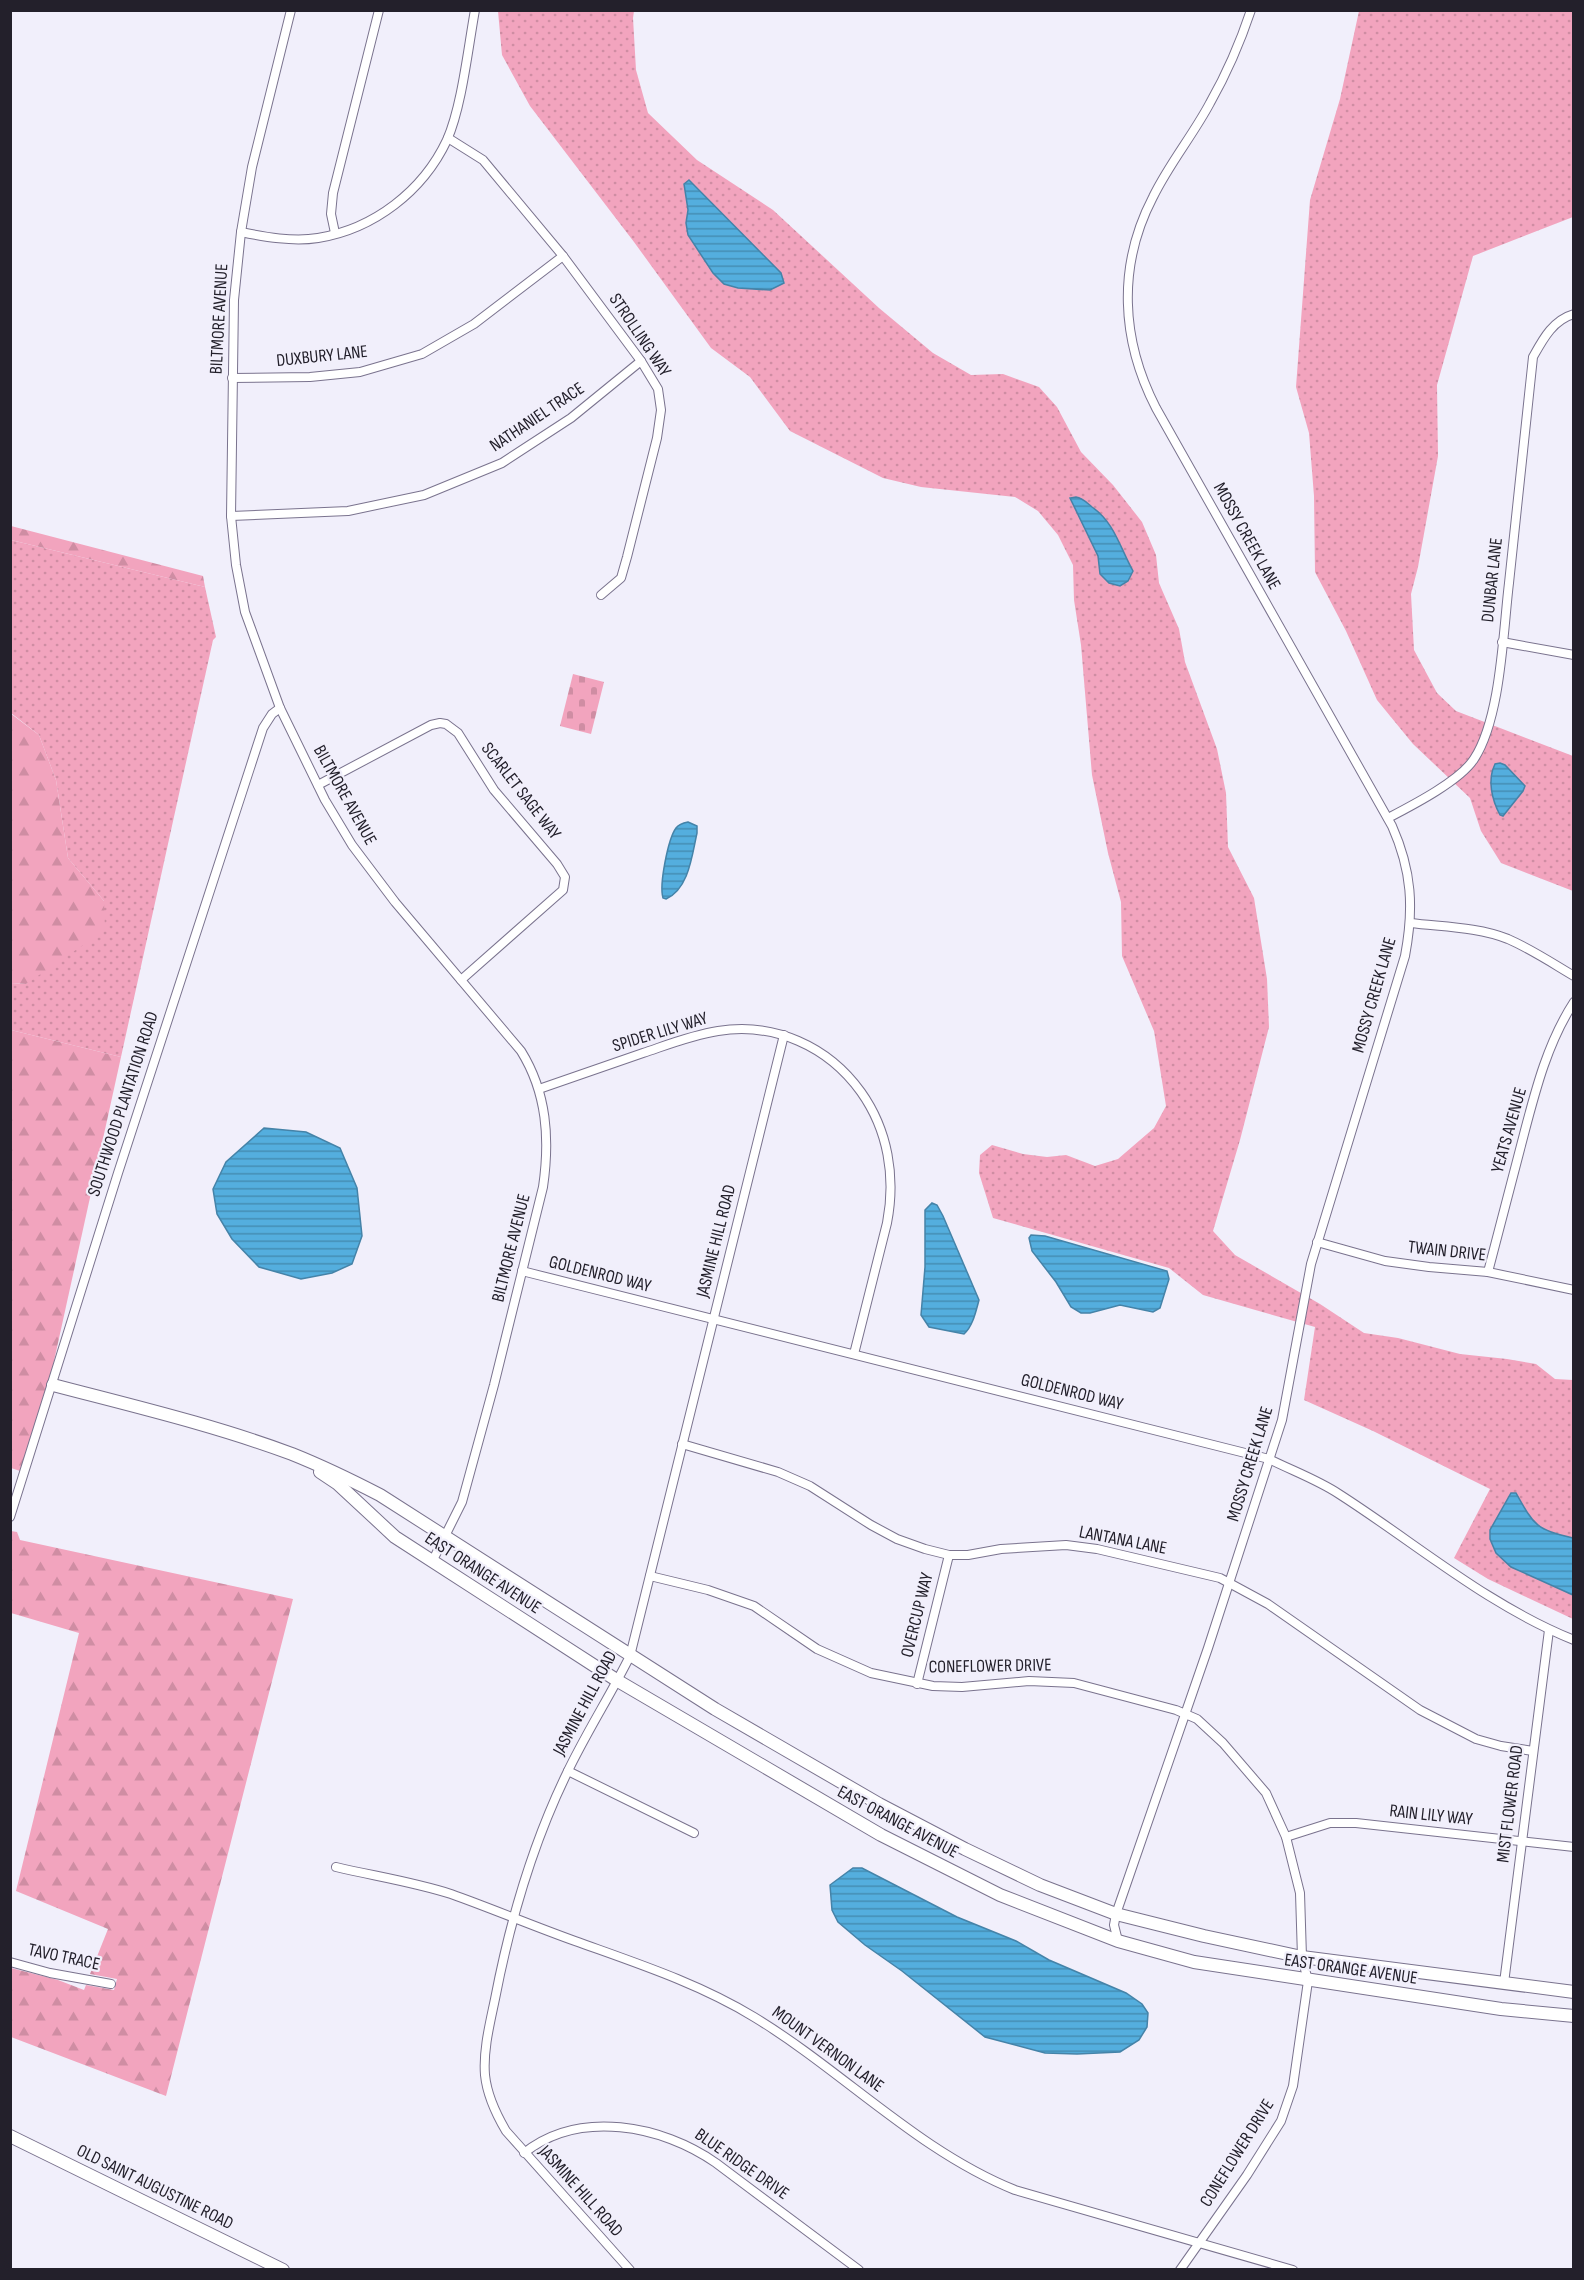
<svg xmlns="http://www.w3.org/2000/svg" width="1584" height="2280" viewBox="0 0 1584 2280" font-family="'Sofia Sans Condensed',sans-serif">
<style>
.grass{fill:url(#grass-dots)}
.forest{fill:url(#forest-firs)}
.cemetery{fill:url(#cemetery-stones)}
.water{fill:url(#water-rules);stroke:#4583a8;stroke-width:1.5}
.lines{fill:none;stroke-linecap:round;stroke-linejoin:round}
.street-casing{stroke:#7a738e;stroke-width:10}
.secondary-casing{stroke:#7a738e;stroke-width:14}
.street{stroke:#fff;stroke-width:8}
.secondary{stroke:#fff;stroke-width:12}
.labels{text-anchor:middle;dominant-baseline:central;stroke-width:4.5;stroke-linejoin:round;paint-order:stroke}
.street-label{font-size:18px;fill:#23202b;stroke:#f1effb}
</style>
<defs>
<pattern id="grass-dots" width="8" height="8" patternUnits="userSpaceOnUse" patternTransform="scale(1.5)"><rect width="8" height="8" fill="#f2a4be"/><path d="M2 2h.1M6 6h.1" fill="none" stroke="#cf8da3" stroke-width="1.8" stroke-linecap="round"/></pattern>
<pattern id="forest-firs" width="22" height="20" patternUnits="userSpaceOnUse" patternTransform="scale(1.5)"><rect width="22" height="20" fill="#f2a4be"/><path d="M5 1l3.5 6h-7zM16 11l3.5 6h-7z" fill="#cf8da3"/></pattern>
<pattern id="cemetery-stones" width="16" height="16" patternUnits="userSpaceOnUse" patternTransform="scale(1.5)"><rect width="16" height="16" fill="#f2a4be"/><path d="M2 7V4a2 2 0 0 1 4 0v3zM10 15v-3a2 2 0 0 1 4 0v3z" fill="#cf8da3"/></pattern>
<pattern id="water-rules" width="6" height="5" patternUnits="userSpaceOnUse" patternTransform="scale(1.5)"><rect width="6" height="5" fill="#54aede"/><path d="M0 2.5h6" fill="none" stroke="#458db4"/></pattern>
</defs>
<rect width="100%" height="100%" fill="#f1effb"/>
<g class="grass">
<polygon points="498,11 634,11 633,18 636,70 648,113 697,160 773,210 879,308 933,353 971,375 1003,374 1039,387 1057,407 1081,452 1113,485 1142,522 1156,555 1159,583 1179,629 1185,662 1217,749 1226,793 1228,847 1254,898 1267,979 1269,1027 1240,1140 1213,1231 1235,1255 1320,1304 1364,1333 1398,1338 1460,1354 1507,1359 1536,1364 1555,1379 1573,1380 1573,1619 1488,1579 1454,1558 1490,1489 1373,1431 1304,1400 1315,1327 1203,1295 1169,1268 993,1218 979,1173 980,1155 992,1145 1023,1154 1047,1157 1066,1155 1095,1166 1118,1159 1154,1128 1166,1106 1154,1031 1122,956 1121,902 1108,853 1092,775 1081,645 1074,600 1073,565 1058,535 1038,511 1015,497 921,487 883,478 790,431 750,377 711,348 634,242 530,106 502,55"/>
<polygon points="1359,11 1573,11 1573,217 1473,256 1437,385 1438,456 1418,567 1411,594 1414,650 1437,693 1456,711 1573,756 1573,891 1501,863 1481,831 1470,798 1413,744 1377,700 1346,631 1315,572 1314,496 1309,433 1296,387 1310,200 1340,99"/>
<polygon points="11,540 205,587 216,637 213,640 121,1057 11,1030 11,983 26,984 104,901 68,858 56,780 39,735 11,713"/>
</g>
<g class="forest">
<polygon points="11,526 203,576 205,587 11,540"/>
<polygon points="10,713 39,735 56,780 68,858 104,901 105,930 26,984 11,983"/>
<polygon points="11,1030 121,1057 52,1370 20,1471 11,1468"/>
<polygon points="11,1531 17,1532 20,1540 293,1599 166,2096 11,2037 11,1968 58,1980 84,1990 86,1985 114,1990 117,1979 90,1974 108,1929 16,1891 79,1633 11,1613"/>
</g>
<polygon class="cemetery" points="573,674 604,682 591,734 560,726"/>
<g class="water">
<polygon points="689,180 781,273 784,283 770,290 738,288 724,284 713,273 688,235 686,223 688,210 684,184"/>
<path d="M1076 497C1083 498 1087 503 1092 507 1115 523 1120 548 1133 571L1128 581 1120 586 1109 583 1100 574 1098 556 1070 498Z"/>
<path d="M1500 763 1505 765 1525 786 1523 791 1503 816 1500 815C1492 800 1487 780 1495 764Z"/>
<path d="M688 822 697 826V833C692 855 689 889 666 899L663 898C659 885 668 839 676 828 679 824 683 823 688 822Z"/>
<polygon points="264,1128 306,1132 340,1148 357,1188 362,1236 352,1264 332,1273 301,1279 259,1267 232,1239 217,1214 213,1189 226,1162"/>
<path d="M932 1203 937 1205 943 1216 979 1300C976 1311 973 1326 964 1334L929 1327 921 1315 925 1267V1210Z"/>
<polygon points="1031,1235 1045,1236 1167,1271 1169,1279 1160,1308 1153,1312 1120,1305 1090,1313 1081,1313 1071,1307 1056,1282 1032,1251 1029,1238"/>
<path d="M1511 1493H1516C1535 1527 1536 1529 1573 1538V1595L1511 1567 1496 1553 1490 1539V1530Z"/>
<polygon points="853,1868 862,1868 957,1917 1016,1941 1049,1960 1126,1993 1142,2004 1148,2013 1147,2027 1139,2040 1120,2052 1077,2054 1045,2053 985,2037 902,1971 865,1945 838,1922 832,1910 830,1885"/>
</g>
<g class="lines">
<defs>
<g id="street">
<path d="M291 10 252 167 241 232 234 300 231 516 236 565 245 612 280 708 325 800 352 845 395 902 521 1051C547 1093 550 1139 543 1187L494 1385 462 1502 432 1562"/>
<polyline points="448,138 483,160 563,256 641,361 658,389 661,410 657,438 627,557 621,578 601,595"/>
<path d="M241 232C265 237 293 242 318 238 374 229 423 191 447 140 462 106 468 48 475 10"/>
<polyline points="335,233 331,214 333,193 379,10"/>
<polyline points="232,378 310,377 360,372 422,354 474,324 563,256"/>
<polyline points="231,516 348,511 424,495 502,463 571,418 641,361"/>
<polyline points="1502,642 1574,655"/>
<polyline points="318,785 431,725 440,723 446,724 458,733 494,790 557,864 565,877 563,890 461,980"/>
<path d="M1388 818C1411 806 1460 781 1474 759 1501 718 1503 632 1509 583 1517 507 1525 432 1533 357 1543 339 1553 320 1574 314"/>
<path d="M1411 923C1443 927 1478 927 1508 939 1531 949 1552 963 1574 976"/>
<path d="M539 1089C574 1077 609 1065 643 1053 667 1045 692 1035 718 1031 774 1022 828 1046 861 1092 888 1130 896 1177 887 1223L854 1354"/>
<polyline points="1317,1242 1385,1261 1429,1267 1488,1272 1574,1290"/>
<path d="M522 1271 1269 1459C1293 1471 1318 1480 1339 1494 1417 1544 1487 1605 1574 1640"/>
<path d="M1488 1272C1500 1226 1512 1180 1524 1134 1536 1088 1548 1042 1574 1002"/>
<polyline points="682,1444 778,1472 810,1486 871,1525 897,1539 925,1549 949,1555 968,1555 1001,1549 1066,1545 1097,1549 1220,1578 1268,1604 1420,1710 1476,1739 1501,1746 1533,1751"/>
<polyline points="10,1517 118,1173 263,728 272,714 280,708"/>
<polyline points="650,1576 708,1590 754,1606 817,1649 871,1673 933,1686 962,1687 1029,1681 1074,1683 1176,1710 1197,1719 1223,1743 1266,1793 1286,1837 1300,1893 1302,1957 1308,1981 1293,2086 1281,2121 1247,2175 1180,2270"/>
<polyline points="917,1684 949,1555"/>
<polyline points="568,1771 694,1833"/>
<polyline points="1286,1837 1330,1823 1356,1823 1574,1847"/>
<path d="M336 1867C374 1876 414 1882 451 1894 493 1909 533 1926 575 1941 636 1963 698 1983 754 2017 843 2071 918 2151 1015 2190L1293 2270"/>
<path d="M1118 1941 1114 1925 1116 1914 1208 1648 1282 1420 1311 1264 1405 956C1414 908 1412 871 1392 826L1156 408C1121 340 1117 266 1153 197 1169 164 1193 135 1210 103 1227 73 1240 43 1251 10"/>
<polyline points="10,1962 50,1973 111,1984"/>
<polyline points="1504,1983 1549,1630"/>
<path d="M524 2153C579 2109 662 2125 716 2163L859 2270"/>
<path d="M630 2270 506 2131C496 2114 487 2095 485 2075 483 2050 490 2023 495 1999 510 1921 532 1845 567 1773 586 1733 610 1696 630 1656L784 1035"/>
</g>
<g id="secondary">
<path d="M53 1385C133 1406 214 1425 292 1454 322 1466 351 1480 380 1495L715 1709 879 1804 965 1849 1040 1885 1116 1914 1204 1936 1302 1957 1574 1992"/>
<polyline points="320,1472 338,1484 395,1537 618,1681 881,1835 1000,1895 1118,1941 1194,1962 1501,2009 1574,2016"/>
<polyline points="10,2136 283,2270"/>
</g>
</defs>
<use href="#street" class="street-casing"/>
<use href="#secondary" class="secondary-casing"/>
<use href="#street" class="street"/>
<use href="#secondary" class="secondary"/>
</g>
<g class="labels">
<g class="street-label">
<text transform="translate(219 319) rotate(-87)">BILTMORE AVENUE</text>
<text transform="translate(640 335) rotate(56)">STROLLING WAY</text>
<text transform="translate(322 356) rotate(-6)">DUXBURY LANE</text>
<text transform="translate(537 417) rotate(-34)">NATHANIEL TRACE</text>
<text transform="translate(1247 536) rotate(61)">MOSSY CREEK LANE</text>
<text transform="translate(1492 580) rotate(-84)">DUNBAR LANE</text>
<text transform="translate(521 791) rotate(52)">SCARLET SAGE WAY</text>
<text transform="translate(345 795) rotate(61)">BILTMORE AVENUE</text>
<text transform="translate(1374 995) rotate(-74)">MOSSY CREEK LANE</text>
<text transform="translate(660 1032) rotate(-17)">SPIDER LILY WAY</text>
<text transform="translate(123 1104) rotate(-72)">SOUTHWOOD PLANTATION ROAD</text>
<text transform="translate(1509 1130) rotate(-74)">YEATS AVENUE</text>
<text transform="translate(716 1241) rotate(-76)">JASMINE HILL ROAD</text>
<text transform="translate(511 1248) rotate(-76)">BILTMORE AVENUE</text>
<text transform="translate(1447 1251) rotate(6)">TWAIN DRIVE</text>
<text transform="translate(600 1274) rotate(14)">GOLDENROD WAY</text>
<text transform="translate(1072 1392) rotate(14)">GOLDENROD WAY</text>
<text transform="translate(1250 1464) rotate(-73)">MOSSY CREEK LANE</text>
<text transform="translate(1123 1540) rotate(11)">LANTANA LANE</text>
<text transform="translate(483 1573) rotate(33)">EAST ORANGE AVENUE</text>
<text transform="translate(917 1615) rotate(-76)">OVERCUP WAY</text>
<text transform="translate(990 1666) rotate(-1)">CONEFLOWER DRIVE</text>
<text transform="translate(585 1703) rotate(-62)">JASMINE HILL ROAD</text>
<text transform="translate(1510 1804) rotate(-83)">MIST FLOWER ROAD</text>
<text transform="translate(1431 1815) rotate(6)">RAIN LILY WAY</text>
<text transform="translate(898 1822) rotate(28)">EAST ORANGE AVENUE</text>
<text transform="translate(64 1957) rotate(12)">TAVO TRACE</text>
<text transform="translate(1351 1969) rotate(8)">EAST ORANGE AVENUE</text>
<text transform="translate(828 2049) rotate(36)">MOUNT VERNON LANE</text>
<text transform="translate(1237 2153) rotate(-58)">CONEFLOWER DRIVE</text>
<text transform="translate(742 2164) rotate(35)">BLUE RIDGE DRIVE</text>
<text transform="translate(155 2187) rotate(26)">OLD SAINT AUGUSTINE ROAD</text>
<text transform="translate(581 2191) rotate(48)">JASMINE HILL ROAD</text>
</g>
</g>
<rect width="1584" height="2280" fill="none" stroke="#23202b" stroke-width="24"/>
</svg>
